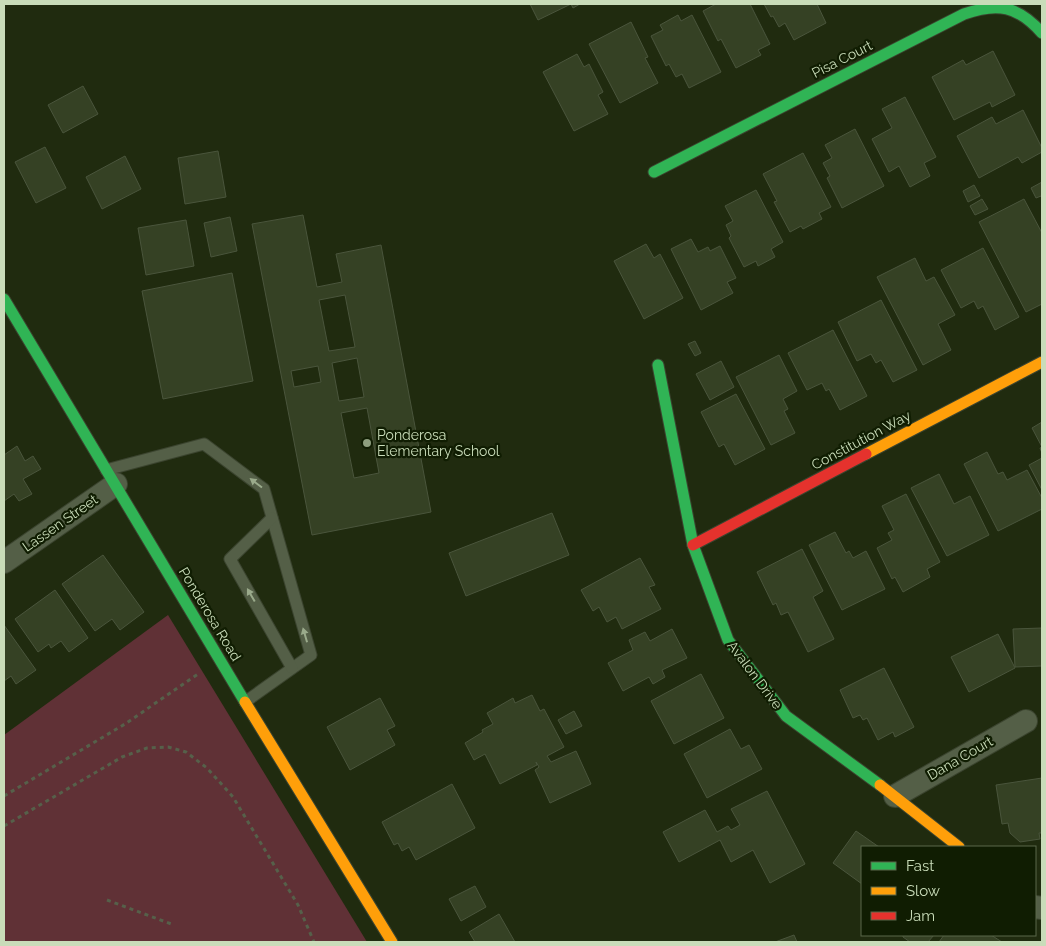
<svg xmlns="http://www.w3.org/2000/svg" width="1046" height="946" viewBox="0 0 1046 946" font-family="Raleway,sans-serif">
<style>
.green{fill:#603136}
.building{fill:#354124;stroke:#4a553c;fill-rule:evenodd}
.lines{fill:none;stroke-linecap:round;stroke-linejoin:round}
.lane-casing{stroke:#3b442f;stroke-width:13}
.street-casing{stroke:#3b442f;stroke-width:24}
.fast-casing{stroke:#3b442f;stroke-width:13}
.slow-casing{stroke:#3b442f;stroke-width:13}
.jam-casing{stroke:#3b442f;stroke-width:13}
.path{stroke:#56604a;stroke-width:3;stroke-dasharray:4 4;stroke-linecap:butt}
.lane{stroke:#545f47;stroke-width:11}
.street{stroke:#545f47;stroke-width:22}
.fast{stroke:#30b455;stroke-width:11}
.slow{stroke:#ff9f0a;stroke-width:11}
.jam{stroke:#e5322d;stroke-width:11}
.oneway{fill:#9aaa8b}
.poi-dot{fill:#8e9e7e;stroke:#101d02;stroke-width:2}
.labels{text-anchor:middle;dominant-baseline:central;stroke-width:4.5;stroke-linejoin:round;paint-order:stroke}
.street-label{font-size:14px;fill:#c9dcb9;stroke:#101d02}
.poi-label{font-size:14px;fill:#c9dcb9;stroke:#101d02;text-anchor:start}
</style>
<rect width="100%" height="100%" fill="#202b0f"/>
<polygon class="green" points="168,615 367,942 4,942 4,735"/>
<g class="building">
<polygon points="530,4 580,4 573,8 571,4 538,20"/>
<polygon points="716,4 750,4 770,44 758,50 761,55 736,68 721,39 718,41 703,11"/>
<polygon points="764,4 817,4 826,23 794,40 785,23 779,27 773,16 771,17"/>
<polygon points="678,15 681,21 692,15 721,72 689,88 682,74 676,77 669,64 666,66 651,36 663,30 660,25"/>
<polygon points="631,22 648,57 645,58 658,83 620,103 589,44"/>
<polygon points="993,51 1015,95 992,107 990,102 954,120 932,77 963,60 966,65"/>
<polygon points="577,54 584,67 589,64 603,92 598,95 608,114 574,131 543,72"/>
<polygon points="83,86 98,114 63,133 48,105"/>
<polygon points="905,97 936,157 924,163 930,176 910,187 899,166 889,172 872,139 892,128 882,109"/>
<polygon points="1023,110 1042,148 1042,152 1022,163 1018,157 979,178 957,136 992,117 996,124"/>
<polygon points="855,129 884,186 842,208 827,178 830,176 823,163 832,158 825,145"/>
<polygon points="45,147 66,188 36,203 15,162"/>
<polygon points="218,151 226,197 185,204 178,158"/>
<polygon points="803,153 831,207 819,213 822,219 803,229 801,226 790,232 774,202 777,201 763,174"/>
<polygon points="125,156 141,189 102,209 86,177"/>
<polygon points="1042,182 1042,199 1041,196 1036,198 1031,188"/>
<polygon points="974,185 980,196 968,202 963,191"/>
<polygon points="756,190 783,242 771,249 775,257 758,266 756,261 744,267 729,238 731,236 726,225 733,221 725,206"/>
<polygon points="982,199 988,209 975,215 970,206"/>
<polygon points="1024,199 1042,233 1042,304 1026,312 979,222"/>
<path d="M303 215 317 287 342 282 336 254 381 245 431 512 312 535 252 224ZM345 295 355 347 329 351 319 300ZM357 358 364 397 339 401 332 363ZM318 366 321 382 294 387 291 371ZM367 408 379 473 354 478 341 413Z"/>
<polygon points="230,217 237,251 211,257 204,223"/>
<polygon points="186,220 194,266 146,275 138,228"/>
<polygon points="691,239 698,252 708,247 710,251 720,246 736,278 727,282 733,293 701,310 671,249"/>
<polygon points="646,244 654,258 660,254 683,298 644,319 614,261"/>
<polygon points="983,248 1019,317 995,330 983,306 978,309 974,301 961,308 941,270"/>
<polygon points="915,258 926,281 934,277 955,315 938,324 951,350 923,365 877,277"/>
<polygon points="232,273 253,381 163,399 142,291"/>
<polygon points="881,300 917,370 893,382 881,360 876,363 871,354 857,361 838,322"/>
<polygon points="833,330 867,396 840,410 829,389 826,391 822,383 807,390 788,353"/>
<polygon points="695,341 701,353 695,356 688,344"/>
<polygon points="779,355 797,391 783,399 788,409 784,411 795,433 771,445 736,377"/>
<polygon points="721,361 734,387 710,400 696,374"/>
<polygon points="736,394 765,449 735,465 724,444 719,447 701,412"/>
<polygon points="1042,422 1042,453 1040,448 1042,447 1032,428"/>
<polygon points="17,446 25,461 33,456 41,469 23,479 32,494 19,501 14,494 4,501 4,455"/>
<polygon points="987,452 998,474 1003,472 1007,480 1027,470 1042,498 1042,509 998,531 964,464"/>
<polygon points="1042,458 1042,490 1029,465"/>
<polygon points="939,474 954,504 970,496 989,535 947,556 911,488"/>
<polygon points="906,494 940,562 927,569 930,577 903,592 895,577 892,579 877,548 892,540 888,533 894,530 882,506"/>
<polygon points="552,513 569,555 466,596 449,553"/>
<polygon points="835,532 846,553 849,551 853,558 866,551 885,589 842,610 809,545"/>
<polygon points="802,549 823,591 813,597 834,639 808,652 788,612 781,615 776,603 773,605 757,572"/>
<polygon points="103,555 144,612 120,630 112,619 95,631 62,584"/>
<polygon points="640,558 655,585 649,587 661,609 622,629 616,617 607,622 599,607 593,611 581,590"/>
<polygon points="55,590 88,638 69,652 61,641 51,648 49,644 38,652 15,619"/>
<polygon points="4,625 36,670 16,684 11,676 4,681"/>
<polygon points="1042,628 1042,666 1015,667 1013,629"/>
<polygon points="672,629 687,658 662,670 665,677 653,684 649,677 623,691 608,663 633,650 629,640 645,632 650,641"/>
<polygon points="998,634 1015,668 969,692 951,657"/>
<polygon points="884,668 914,727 895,737 893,732 878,740 867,718 863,720 860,715 853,718 840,690"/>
<polygon points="701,674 724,718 674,744 651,701"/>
<polygon points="532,695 540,711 544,709 564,747 547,756 551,762 576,751 591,784 550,803 535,770 539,767 536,762 537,765 500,784 485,754 474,760 465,743 483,732 482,730 493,724 487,713 513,698 515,703"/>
<polygon points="380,698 395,726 387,730 395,745 350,770 327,727"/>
<polygon points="574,711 582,726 566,734 558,720"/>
<polygon points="730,729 741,749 749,745 762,769 707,798 684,754"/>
<polygon points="1042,778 1042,833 1039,833 1040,839 1020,842 1010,833 1008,823 1002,824 996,785"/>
<polygon points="452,784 475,828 416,860 409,847 402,851 398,843 394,845 382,822"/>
<polygon points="767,791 805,864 770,883 753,850 731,862 720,840 679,862 663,832 705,810 717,832 728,826 731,830 740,825 731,809"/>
<polygon points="856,831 879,847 862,847 862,884 833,863"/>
<polygon points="475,886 486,907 461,921 449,899"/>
<polygon points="499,914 515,942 475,942 469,932"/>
<polygon points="794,935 797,942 775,942"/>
<polygon points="903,935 934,935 928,942 910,942 903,937"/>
<polygon points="944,935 991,935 1002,942 939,942"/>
</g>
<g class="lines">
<defs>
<g id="lane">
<polyline points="106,470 204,444 264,489 311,655 245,702"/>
<polyline points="272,518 230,559 292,668"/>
</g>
<g id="street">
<polyline points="4,562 116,484"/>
<polyline points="895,796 1026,721"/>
<polyline points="1035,907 1042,908"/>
</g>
<g id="fast">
<path d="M654 172 964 14C998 2 1018 6 1042 33"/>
<polyline points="4,299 245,702"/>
<polyline points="658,365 693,545 728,640 786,716 880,785"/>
</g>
<g id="slow">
<polyline points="866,454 1042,362"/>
<polyline points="245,702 392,942"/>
<polyline points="880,785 959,847"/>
</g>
<polyline id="jam" points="693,545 866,454"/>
</defs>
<use href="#lane" class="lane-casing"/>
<use href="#street" class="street-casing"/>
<use href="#fast" class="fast-casing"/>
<use href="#slow" class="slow-casing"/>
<use href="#jam" class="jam-casing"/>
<g class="path">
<polyline points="4,796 125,724 198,674"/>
<polyline points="4,826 122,757 147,748 168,747 186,752 207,768 233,797 298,905 314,942"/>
<polyline points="107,900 174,925"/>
</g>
<use href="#lane" class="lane"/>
<use href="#street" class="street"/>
<use href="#fast" class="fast"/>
<use href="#slow" class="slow"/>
<use href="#jam" class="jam"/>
</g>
<defs><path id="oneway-solid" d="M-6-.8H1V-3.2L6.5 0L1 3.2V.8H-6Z" transform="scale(1.25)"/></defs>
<g class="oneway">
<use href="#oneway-solid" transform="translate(256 483) rotate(-143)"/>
<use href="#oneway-solid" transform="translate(251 595) rotate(-120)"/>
<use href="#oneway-solid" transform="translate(305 635) rotate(-106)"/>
</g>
<circle class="poi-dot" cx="367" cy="443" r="5"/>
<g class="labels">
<g class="street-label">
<text transform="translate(842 59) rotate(-27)">Pisa Court</text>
<text transform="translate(861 440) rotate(-28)">Constitution Way</text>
<text transform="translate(60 523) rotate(-35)">Lassen Street</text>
<text transform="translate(210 614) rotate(59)">Ponderosa Road</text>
<text transform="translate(755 675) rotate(53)">Avalon Drive</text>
<text transform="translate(960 758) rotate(-30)">Dana Court</text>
</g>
<g class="poi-label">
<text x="377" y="435">Ponderosa<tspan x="377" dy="16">Elementary School</tspan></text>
</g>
</g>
<rect width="1046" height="946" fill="none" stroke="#c9dcb9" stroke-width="10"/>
<rect x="861" y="846" width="175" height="90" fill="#101d02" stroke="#5a694b"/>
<rect x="871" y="862" width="25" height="8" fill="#30b455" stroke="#5a694b"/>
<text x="906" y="871" font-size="15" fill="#c9dcb9">Fast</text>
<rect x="871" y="887" width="25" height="8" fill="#ff9f0a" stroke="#5a694b"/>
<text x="906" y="896" font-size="15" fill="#c9dcb9">Slow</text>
<rect x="871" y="912" width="25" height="8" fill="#e5322d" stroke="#5a694b"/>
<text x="906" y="921" font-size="15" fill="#c9dcb9">Jam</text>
</svg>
